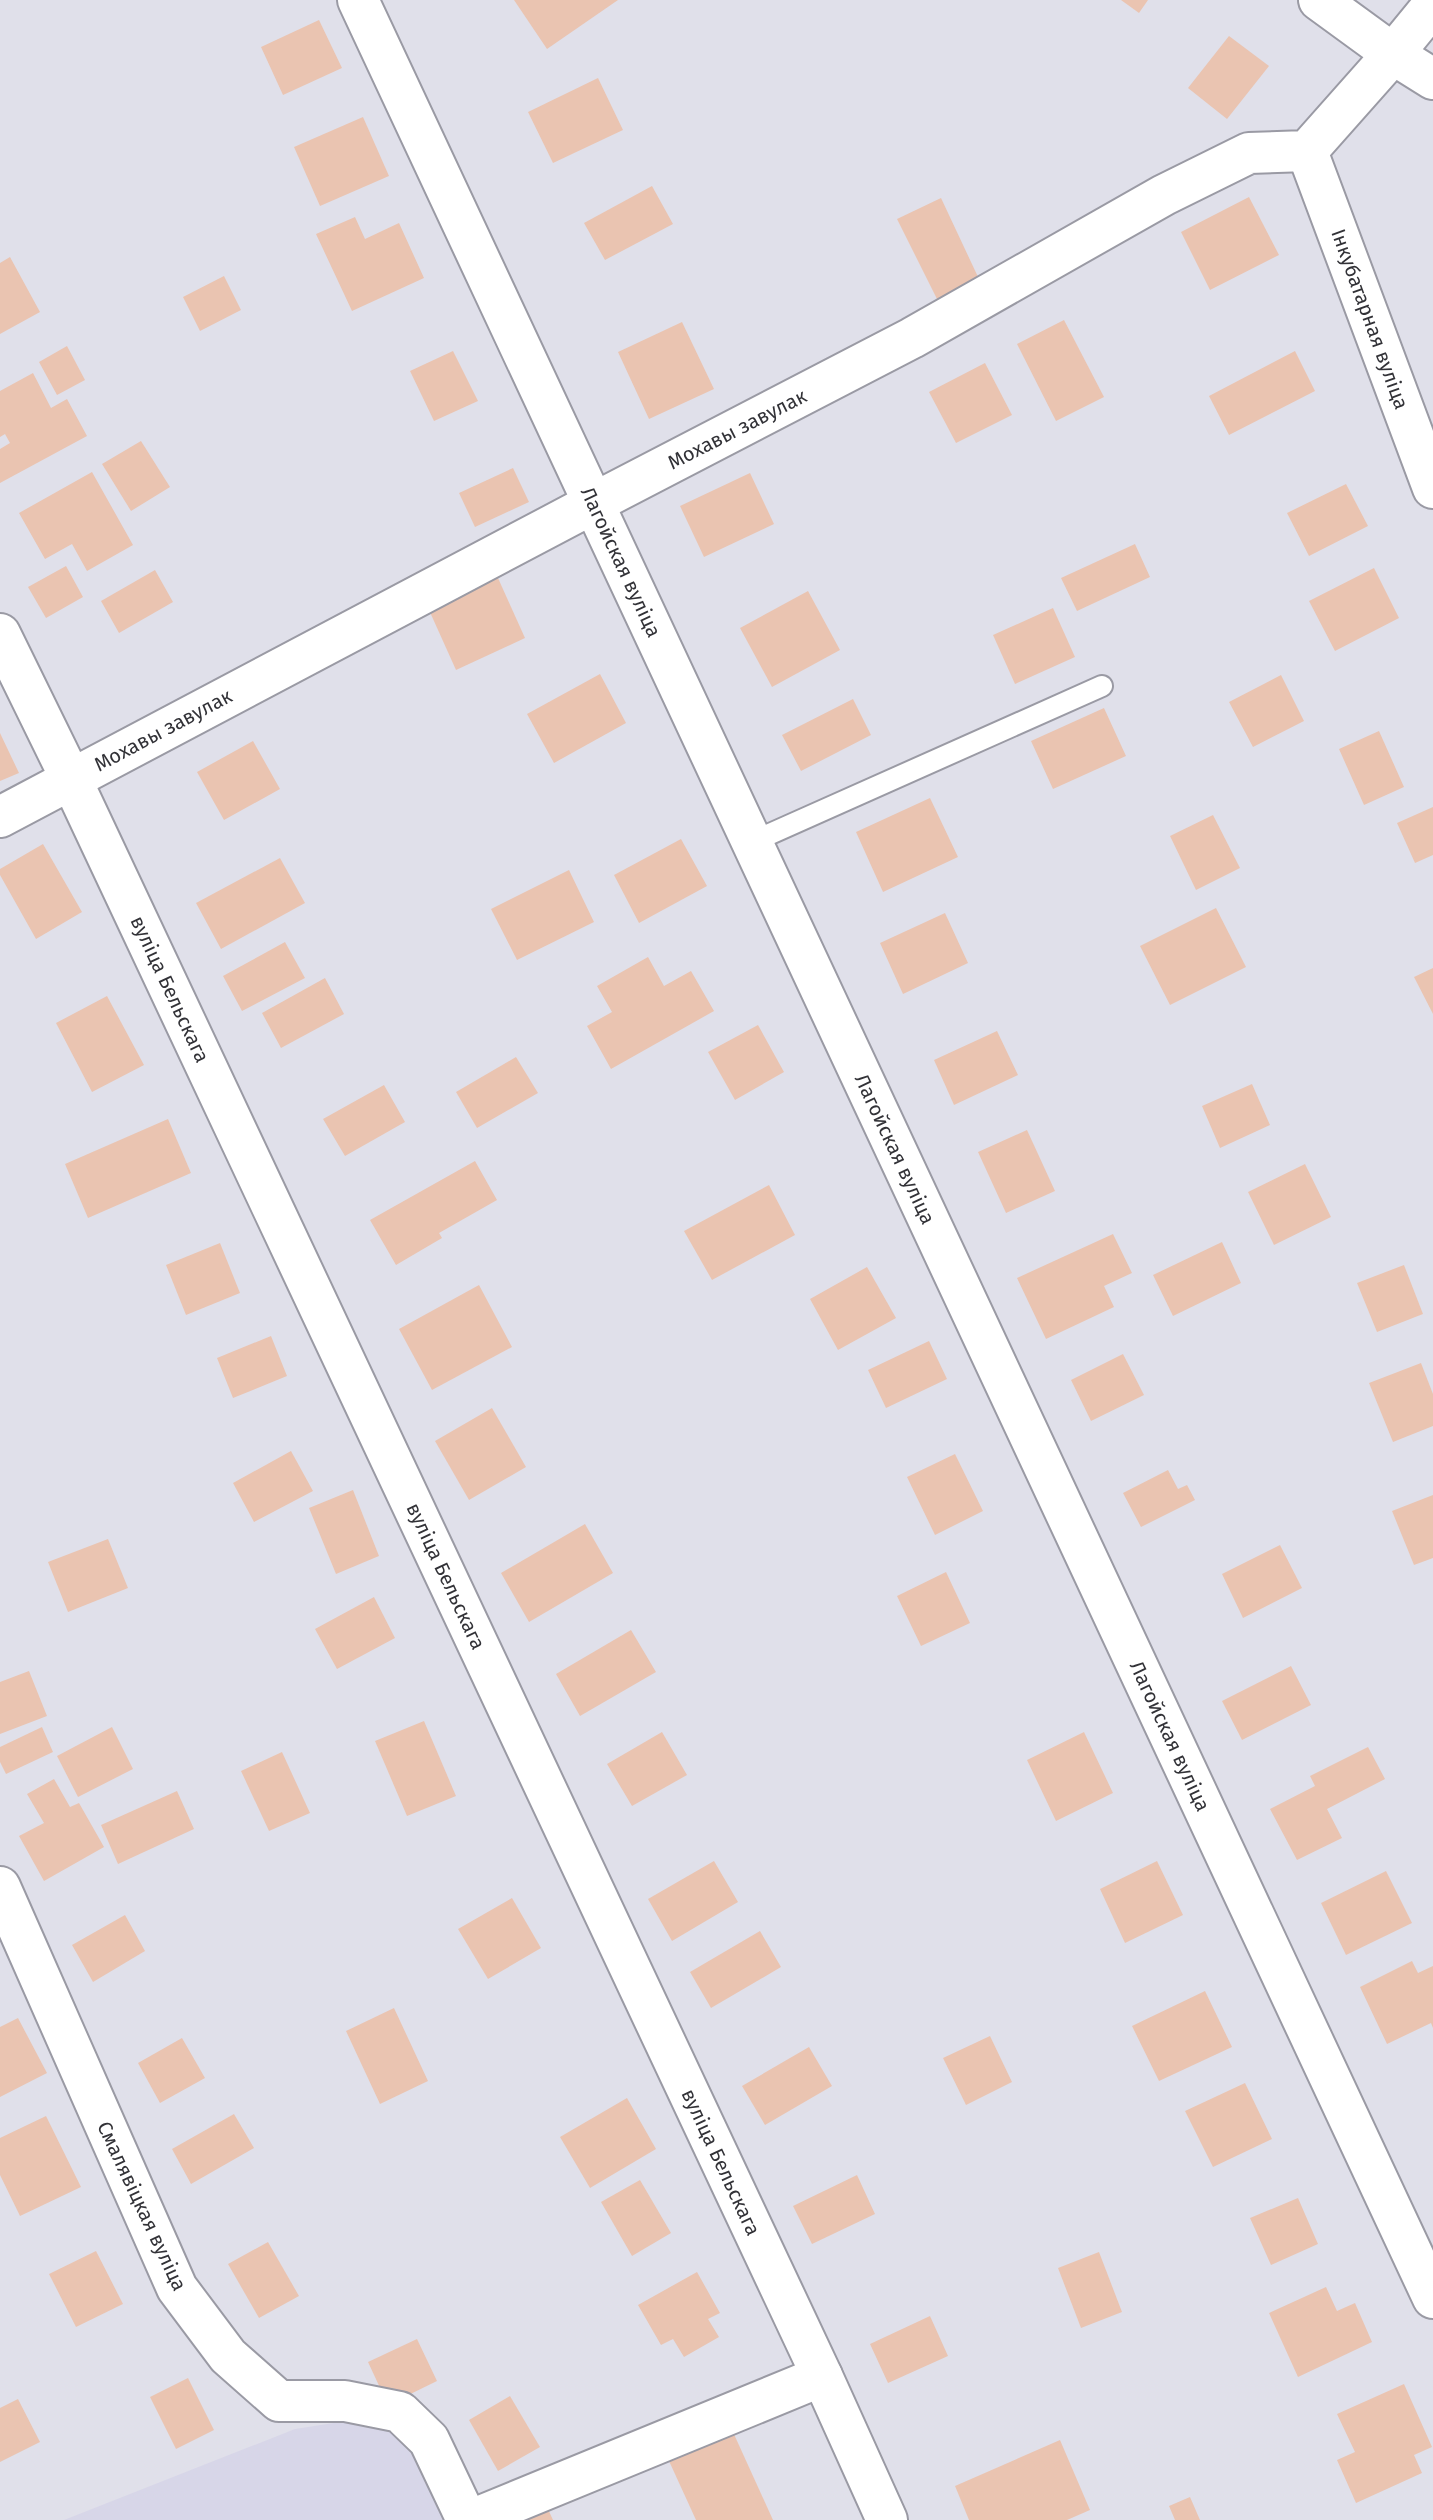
<svg xmlns="http://www.w3.org/2000/svg" width="1433" height="2520" viewBox="0 0 1433 2520" font-family="'Fira Sans',sans-serif">
<style>
.built{fill:#d7d6e8}
.building{fill:#eac4b1}
.lines{fill:none;stroke-linecap:round;stroke-linejoin:round}
.lane-casing{stroke:#9a9aa4;stroke-width:24}
.street-casing{stroke:#9a9aa4;stroke-width:44}
.lane{stroke:#fff;stroke-width:20}
.street{stroke:#fff;stroke-width:40}
.labels{text-anchor:middle;dominant-baseline:central;stroke-width:6;stroke-linejoin:round;paint-order:stroke}
.street-label{font-size:20px;fill:#323237;stroke:#fff}
</style>
<rect width="100%" height="100%" fill="#e0e0ea"/>
<polygon class="built" points="353,2420 405,2433 445,2520 64,2520 295,2429"/>
<g class="building">
<polygon points="514,0 618,0 547,49"/>
<polygon points="1121,0 1148,0 1139,13"/>
<polygon points="319,20 342,68 283,95 261,47"/>
<polygon points="1229,36 1269,66 1227,119 1188,88"/>
<polygon points="598,78 623,130 553,163 528,112"/>
<polygon points="363,117 389,176 320,206 294,147"/>
<polygon points="652,186 673,224 605,260 584,223"/>
<polygon points="1249,197 1279,255 1210,290 1181,232"/>
<polygon points="941,198 979,279 937,299 897,219"/>
<polygon points="355,217 365,239 399,223 424,278 352,311 316,234"/>
<polygon points="10,257 40,312 0,334 0,263"/>
<polygon points="224,276 241,310 200,331 183,297"/>
<polygon points="1064,320 1104,397 1056,421 1017,344"/>
<polygon points="682,322 714,389 649,419 618,352"/>
<polygon points="67,346 85,380 57,395 39,362"/>
<polygon points="453,351 478,401 434,421 410,371"/>
<polygon points="1295,351 1315,391 1229,435 1209,396"/>
<polygon points="985,363 1012,415 956,443 929,392"/>
<polygon points="33,373 51,408 67,399 87,436 0,483 0,449 10,443 5,434 0,437 0,391"/>
<polygon points="141,441 170,487 131,511 102,464"/>
<polygon points="513,468 529,502 475,527 459,493"/>
<polygon points="92,472 133,545 87,571 72,544 45,559 19,513"/>
<polygon points="750,473 774,524 704,557 680,506"/>
<polygon points="1346,484 1368,526 1309,556 1287,513"/>
<polygon points="1135,544 1150,577 1077,611 1061,578"/>
<polygon points="66,566 83,597 46,618 28,587"/>
<polygon points="1374,568 1399,618 1335,651 1309,601"/>
<polygon points="155,570 173,602 119,633 101,601"/>
<polygon points="498,578 525,638 456,670 429,610"/>
<polygon points="808,591 840,650 772,687 740,628"/>
<polygon points="1053,608 1075,657 1015,684 993,635"/>
<polygon points="600,674 626,723 554,763 527,714"/>
<polygon points="1281,675 1304,721 1253,747 1229,702"/>
<polygon points="853,699 871,735 801,771 782,735"/>
<polygon points="1104,708 1126,756 1053,789 1031,741"/>
<polygon points="1379,731 1404,787 1364,805 1339,749"/>
<polygon points="0,733 19,773 0,781"/>
<polygon points="253,741 280,789 224,820 197,772"/>
<polygon points="930,798 958,857 883,892 856,832"/>
<polygon points="1433,807 1433,855 1415,863 1397,823"/>
<polygon points="1213,815 1240,868 1196,890 1170,836"/>
<polygon points="681,839 707,886 639,923 614,875"/>
<polygon points="43,844 82,912 36,939 0,875 0,869"/>
<polygon points="280,858 305,903 221,949 196,903"/>
<polygon points="569,870 594,922 517,960 491,909"/>
<polygon points="1216,908 1246,967 1170,1005 1140,946"/>
<polygon points="945,913 968,963 903,994 880,943"/>
<polygon points="285,942 305,978 242,1011 223,976"/>
<polygon points="648,957 664,986 691,971 714,1011 611,1069 587,1026 612,1012 597,986"/>
<polygon points="1433,968 1433,1014 1414,977"/>
<polygon points="325,978 344,1014 281,1048 262,1013"/>
<polygon points="107,996 144,1065 92,1092 56,1023"/>
<polygon points="758,1025 784,1072 735,1100 708,1052"/>
<polygon points="997,1031 1018,1075 954,1105 934,1060"/>
<polygon points="516,1057 538,1093 477,1128 456,1092"/>
<polygon points="1252,1084 1270,1125 1220,1148 1202,1106"/>
<polygon points="384,1085 405,1122 345,1156 323,1119"/>
<polygon points="168,1119 191,1173 88,1218 65,1164"/>
<polygon points="1027,1130 1055,1191 1006,1213 978,1152"/>
<polygon points="475,1161 497,1200 439,1233 442,1238 396,1265 370,1220"/>
<polygon points="1305,1164 1331,1217 1274,1245 1248,1192"/>
<polygon points="769,1185 795,1235 712,1280 684,1231"/>
<polygon points="1113,1234 1132,1273 1104,1286 1114,1307 1046,1339 1017,1278"/>
<polygon points="1222,1242 1241,1283 1173,1316 1153,1275"/>
<polygon points="220,1243 240,1293 186,1315 166,1265"/>
<polygon points="1404,1265 1423,1314 1377,1332 1357,1283"/>
<polygon points="867,1267 896,1318 838,1350 810,1299"/>
<polygon points="479,1285 512,1347 432,1390 399,1329"/>
<polygon points="271,1336 287,1376 233,1398 217,1358"/>
<polygon points="929,1341 947,1379 886,1408 868,1370"/>
<polygon points="1123,1354 1144,1395 1091,1421 1071,1380"/>
<polygon points="1421,1363 1433,1394 1433,1426 1393,1442 1369,1383"/>
<polygon points="492,1408 526,1467 469,1500 435,1441"/>
<polygon points="291,1451 313,1491 254,1522 233,1483"/>
<polygon points="955,1454 983,1511 935,1535 907,1477"/>
<polygon points="1168,1470 1178,1489 1187,1485 1195,1500 1141,1527 1123,1493"/>
<polygon points="353,1490 379,1556 336,1574 309,1508"/>
<polygon points="1433,1495 1433,1558 1414,1565 1392,1511"/>
<polygon points="585,1524 613,1573 529,1622 501,1573"/>
<polygon points="108,1539 128,1588 68,1612 48,1562"/>
<polygon points="1280,1545 1302,1588 1243,1618 1222,1574"/>
<polygon points="946,1572 970,1623 921,1646 897,1596"/>
<polygon points="374,1597 395,1638 337,1669 315,1629"/>
<polygon points="631,1630 656,1672 580,1716 556,1674"/>
<polygon points="1291,1666 1311,1705 1242,1740 1222,1701"/>
<polygon points="29,1671 47,1716 0,1734 0,1682"/>
<polygon points="424,1721 456,1796 407,1816 375,1741"/>
<polygon points="42,1727 53,1752 6,1774 0,1762 0,1747"/>
<polygon points="112,1727 133,1769 78,1797 57,1756"/>
<polygon points="662,1732 687,1775 632,1806 607,1764"/>
<polygon points="1084,1732 1113,1793 1056,1821 1027,1760"/>
<polygon points="1368,1747 1385,1779 1327,1809 1342,1838 1297,1860 1270,1809 1315,1786 1310,1776"/>
<polygon points="282,1752 310,1813 269,1831 241,1771"/>
<polygon points="54,1779 70,1807 79,1803 104,1847 44,1881 19,1836 44,1823 27,1794"/>
<polygon points="177,1791 194,1829 118,1864 101,1825"/>
<polygon points="714,1861 738,1902 672,1941 648,1899"/>
<polygon points="1157,1861 1183,1915 1125,1943 1100,1889"/>
<polygon points="1386,1871 1412,1923 1346,1955 1321,1903"/>
<polygon points="512,1898 541,1948 488,1979 458,1929"/>
<polygon points="125,1915 145,1951 93,1982 72,1945"/>
<polygon points="760,1931 781,1967 711,2008 690,1972"/>
<polygon points="1412,1961 1418,1973 1433,1966 1433,2028 1431,2023 1387,2044 1360,1987"/>
<polygon points="1205,1991 1232,2047 1159,2081 1132,2026"/>
<polygon points="394,2008 428,2081 380,2104 346,2031"/>
<polygon points="18,2018 47,2073 0,2097 0,2027"/>
<polygon points="990,2036 1012,2082 966,2105 943,2058"/>
<polygon points="182,2038 205,2078 160,2103 138,2063"/>
<polygon points="809,2047 832,2086 765,2125 742,2086"/>
<polygon points="1245,2083 1272,2139 1213,2167 1185,2111"/>
<polygon points="627,2098 656,2149 590,2188 560,2137"/>
<polygon points="234,2114 254,2148 191,2184 172,2149"/>
<polygon points="46,2116 81,2187 20,2216 0,2175 0,2138"/>
<polygon points="857,2175 875,2214 812,2244 793,2206"/>
<polygon points="640,2180 671,2233 632,2256 601,2202"/>
<polygon points="1298,2198 1318,2244 1271,2265 1250,2218"/>
<polygon points="268,2242 299,2296 259,2318 228,2264"/>
<polygon points="96,2251 123,2304 76,2327 49,2274"/>
<polygon points="1099,2252 1122,2312 1081,2328 1058,2268"/>
<polygon points="697,2272 720,2313 708,2319 719,2337 684,2357 673,2339 661,2345 638,2305"/>
<polygon points="1326,2287 1337,2311 1355,2303 1372,2342 1298,2377 1269,2313"/>
<polygon points="930,2316 948,2356 888,2383 870,2344"/>
<polygon points="417,2339 437,2381 388,2405 368,2362"/>
<polygon points="188,2378 214,2430 176,2449 150,2397"/>
<polygon points="1404,2384 1432,2447 1414,2455 1422,2473 1356,2503 1337,2460 1355,2452 1337,2414"/>
<polygon points="510,2396 540,2447 498,2471 469,2420"/>
<polygon points="18,2399 40,2442 0,2462 0,2408"/>
<polygon points="733,2432 773,2520 696,2520 669,2461"/>
<polygon points="1060,2440 1090,2510 1067,2520 969,2520 955,2486"/>
<polygon points="1190,2497 1200,2520 1175,2520 1169,2506"/>
<polygon points="547,2507 553,2520 517,2520"/>
</g>
<g class="lines">
<defs>
<polyline id="lane" points="752,842 1102,686"/>
<g id="street">
<polyline points="358,0 1433,2298"/>
<polyline points="1319,0 1393,54 1433,79"/>
<polyline points="1307,151 1433,488"/>
<polyline points="0,634 71,779 822,2376 887,2520"/>
<polyline points="0,817 594,503 912,338 1164,195 1249,153 1307,151 1393,54 1433,5"/>
<polyline points="0,1887 177,2288 228,2356 279,2401 345,2401 400,2412 429,2440 467,2520"/>
<polyline points="471,2520 822,2376"/>
</g>
</defs>
<use href="#lane" class="lane-casing"/>
<use href="#street" class="street-casing"/>
<use href="#lane" class="lane"/>
<use href="#street" class="street"/>
</g>
<g class="labels">
<g class="street-label">
<text transform="translate(1370 319) rotate(70)">Інкубатарная вуліца</text>
<text transform="translate(737 429) rotate(-27)">Мохавы завулак</text>
<text transform="translate(621 562) rotate(65)">Лагойская вуліца</text>
<text transform="translate(163 730) rotate(-28)">Мохавы завулак</text>
<text transform="translate(170 989) rotate(65)">вуліца Бельскага</text>
<text transform="translate(895 1149) rotate(65)">Лагойская вуліца</text>
<text transform="translate(446 1576) rotate(65)">вуліца Бельскага</text>
<text transform="translate(1170 1736) rotate(65)">Лагойская вуліца</text>
<text transform="translate(721 2162) rotate(65)">вуліца Бельскага</text>
<text transform="translate(142 2206) rotate(65)">Смалявіцкая вуліца</text>
</g>
</g>
</svg>
